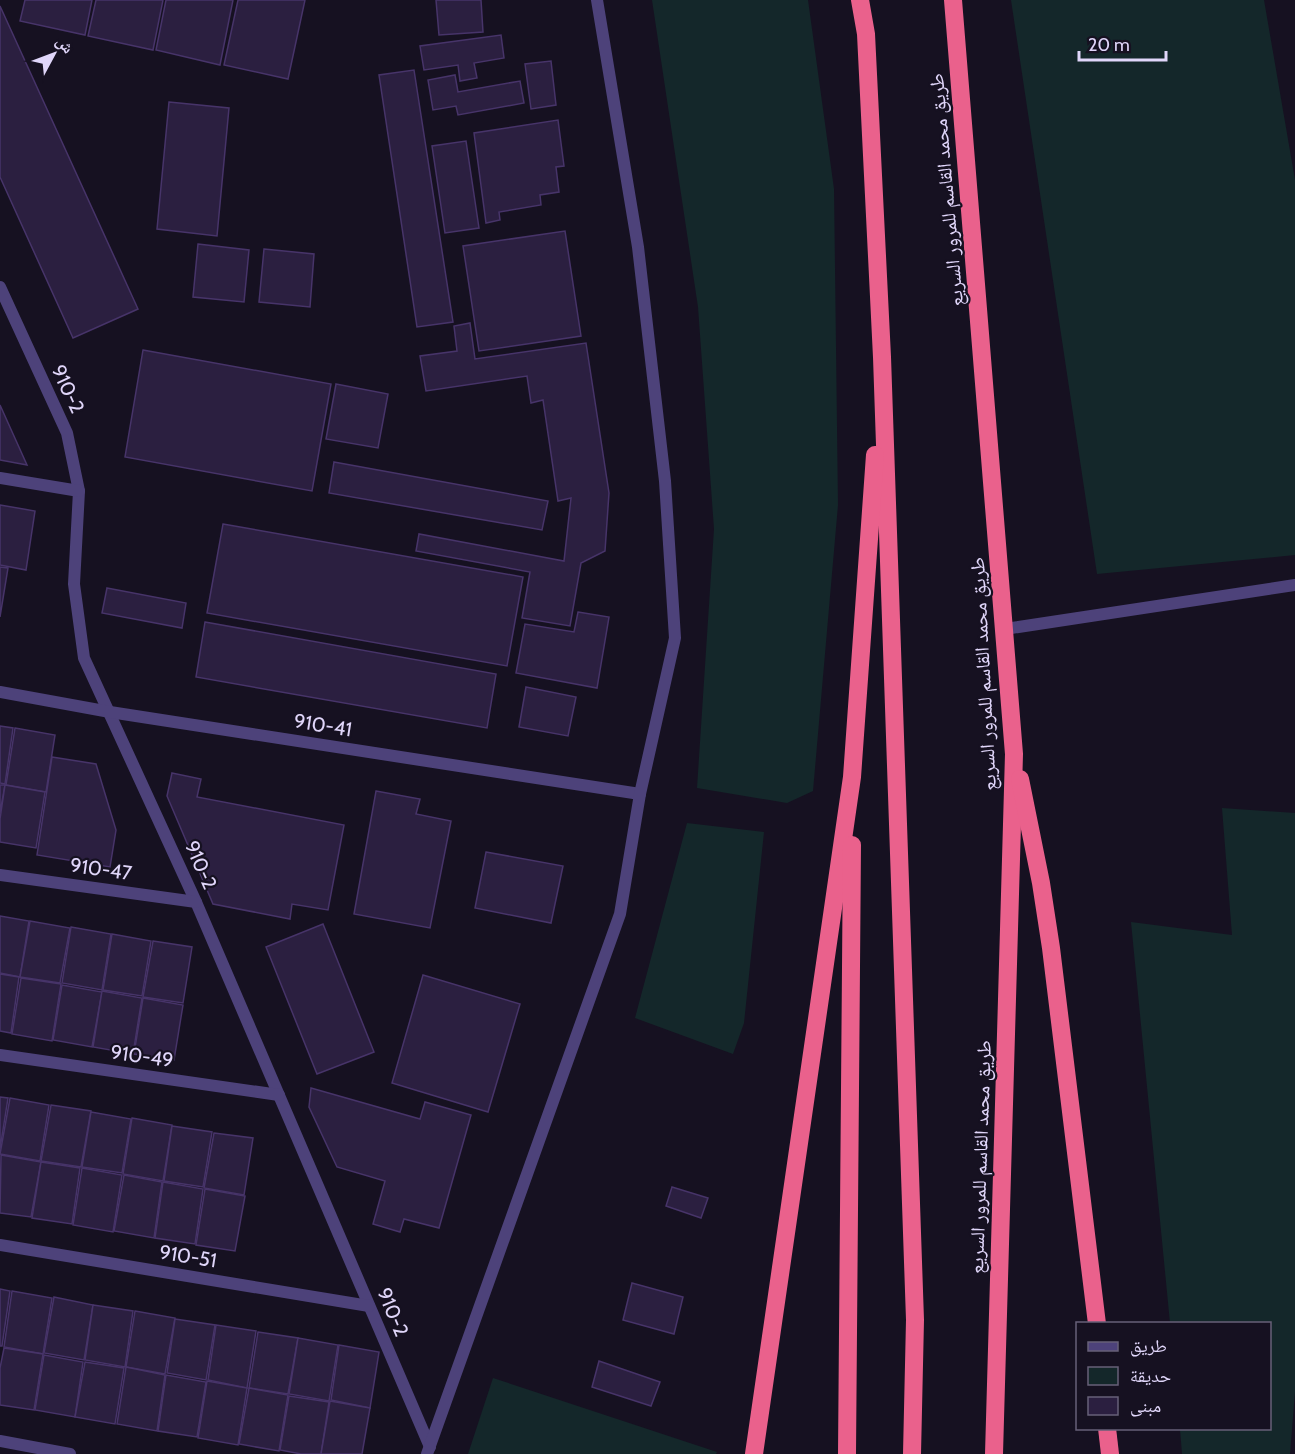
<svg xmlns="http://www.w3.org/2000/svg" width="1295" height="1454" viewBox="0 0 1295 1454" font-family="Cabin,'Noto Naskh Arabic',sans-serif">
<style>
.green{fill:#14272a}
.building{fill:#2b1f40;stroke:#473469;stroke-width:1.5}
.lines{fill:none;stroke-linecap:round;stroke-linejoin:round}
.street{stroke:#4d427a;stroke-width:12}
.highway{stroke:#ea618c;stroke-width:18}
.labels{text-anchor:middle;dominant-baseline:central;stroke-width:4.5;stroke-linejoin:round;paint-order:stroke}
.street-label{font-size:20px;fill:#e0d6fa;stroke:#161121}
</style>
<rect width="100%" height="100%" fill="#161121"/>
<g class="green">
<polygon points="652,0 808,0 834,189 838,505 813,791 787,803 697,788 714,529 698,307"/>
<polygon points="1011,0 1264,0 1295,180 1295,555 1097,574"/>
<polygon points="1222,808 1295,813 1295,1392 1290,1454 1182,1454 1180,1429 1270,1428 1270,1324 1170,1323 1131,922 1232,935"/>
<polygon points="687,823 764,832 744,1023 733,1054 635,1018"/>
<polygon points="493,1378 717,1452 716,1454 468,1454"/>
</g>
<g class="building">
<polygon points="25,0 92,0 85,35 20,21"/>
<polygon points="96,0 163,0 153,50 88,36"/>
<polygon points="166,0 233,0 220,65 156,50"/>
<polygon points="238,0 305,0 288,79 224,65"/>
<polygon points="436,0 481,0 483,32 439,35"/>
<polygon points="0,6 138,309 73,338 0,177"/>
<polygon points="501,35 504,58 474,63 477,78 460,81 458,65 424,70 420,46"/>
<polygon points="551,61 556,105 531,109 525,64"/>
<polygon points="414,70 453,322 417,327 379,75"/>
<polygon points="455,75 458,92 520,81 524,103 458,115 456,106 433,110 428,80"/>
<polygon points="169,102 229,108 217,236 157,229"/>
<polygon points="558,120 564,166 556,167 559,192 540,195 541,205 499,212 500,220 486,223 474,133"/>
<polygon points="466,141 479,228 445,233 432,146"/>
<polygon points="565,231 581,336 479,351 463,246"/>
<polygon points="198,244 249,250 244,302 193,297"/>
<polygon points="264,249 314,254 310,307 259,302"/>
<polygon points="470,323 475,359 586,343 609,493 605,551 581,563 570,626 522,618 530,572 416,551 419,534 564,561 571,498 558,501 543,400 531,403 527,376 426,391 420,356 457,351 454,326"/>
<polygon points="143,350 331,384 312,491 125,457"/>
<polygon points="336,384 388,394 378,448 326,439"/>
<polygon points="0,405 27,465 0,460"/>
<polygon points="334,462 548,501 542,530 329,493"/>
<polygon points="0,505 35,511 26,570 0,565"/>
<polygon points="223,524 523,577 507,666 207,613"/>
<polygon points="0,567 8,568 0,617"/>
<polygon points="107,588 186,603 182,628 102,613"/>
<polygon points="578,612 609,617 597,688 516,673 525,624 574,632"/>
<polygon points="205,622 496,674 487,728 196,677"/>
<polygon points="526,687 576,697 568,736 519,727"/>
<polygon points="0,726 13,728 5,784 0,783"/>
<polygon points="15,728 55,735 46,792 6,785"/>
<polygon points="52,757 96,764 116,830 110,867 37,855"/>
<polygon points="172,773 201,779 197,797 344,825 328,910 292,904 290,919 213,904 167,796"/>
<polygon points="0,785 5,785 0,813"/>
<polygon points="5,785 45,792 36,848 0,842 0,819"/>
<polygon points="376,791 420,799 416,814 451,821 430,928 354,914"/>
<polygon points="486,852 563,866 551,923 475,908"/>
<polygon points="0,916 29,921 20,977 0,973"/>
<polygon points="30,921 70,928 60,983 20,977"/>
<polygon points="323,924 374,1052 317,1074 266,947"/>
<polygon points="71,927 111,934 102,990 62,983"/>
<polygon points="112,934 151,941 142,996 103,990"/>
<polygon points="153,941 192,947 183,1003 143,997"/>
<polygon points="0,974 19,977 11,1033 0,1031"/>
<polygon points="423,975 520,1004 488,1112 392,1083"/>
<polygon points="21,978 61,984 52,1041 12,1034"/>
<polygon points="62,985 102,992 92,1047 53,1040"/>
<polygon points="102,991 142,998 133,1054 93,1047"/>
<polygon points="143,998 183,1005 174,1060 134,1054"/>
<polygon points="311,1088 420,1119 425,1102 471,1115 439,1228 404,1219 400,1232 373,1224 385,1181 337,1167 309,1107"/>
<polygon points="0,1097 8,1098 0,1149"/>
<polygon points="10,1098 49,1105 40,1161 0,1154"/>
<polygon points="51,1105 91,1111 81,1167 41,1161"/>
<polygon points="91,1112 131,1119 122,1173 82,1167"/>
<polygon points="132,1118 172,1125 163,1181 123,1174"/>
<polygon points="172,1126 212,1132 203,1187 164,1181"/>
<polygon points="214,1133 253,1138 244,1195 204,1188"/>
<polygon points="1,1155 41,1162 31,1217 0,1213"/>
<polygon points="41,1162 80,1168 72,1224 32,1218"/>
<polygon points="82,1168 122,1175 113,1232 73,1225"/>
<polygon points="124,1175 162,1182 154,1238 114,1231"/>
<polygon points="163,1182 203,1189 195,1244 155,1238"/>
<polygon points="672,1187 708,1198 701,1218 666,1206"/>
<polygon points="205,1189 245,1196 235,1251 196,1245"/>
<polygon points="632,1283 683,1297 674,1334 623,1320"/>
<polygon points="0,1289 10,1291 2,1346 0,1346"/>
<polygon points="12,1291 52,1298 43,1354 4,1347"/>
<polygon points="54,1297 93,1305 84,1360 44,1353"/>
<polygon points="93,1305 133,1311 125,1367 85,1360"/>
<polygon points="135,1311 175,1318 165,1374 126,1367"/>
<polygon points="175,1319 215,1325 206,1380 167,1373"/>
<polygon points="216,1325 256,1331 247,1388 208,1380"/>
<polygon points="258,1332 298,1338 288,1394 249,1388"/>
<polygon points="298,1338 338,1345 329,1401 289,1394"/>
<polygon points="339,1345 379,1352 370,1408 331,1400"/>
<polygon points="4,1348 43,1354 34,1410 0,1405 0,1368"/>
<polygon points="44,1355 83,1362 75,1417 35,1410"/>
<polygon points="599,1361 660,1382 651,1406 592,1387"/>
<polygon points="85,1362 124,1368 115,1424 75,1417"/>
<polygon points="126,1367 165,1375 157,1431 117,1424"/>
<polygon points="166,1375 206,1382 197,1437 158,1431"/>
<polygon points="207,1381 247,1388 238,1445 198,1438"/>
<polygon points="249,1388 288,1395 279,1451 239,1444"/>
<polygon points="289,1396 329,1402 321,1454 301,1454 280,1450"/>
<polygon points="330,1401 370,1408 362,1454 321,1454"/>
</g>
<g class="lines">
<g class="street">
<polyline points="0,287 67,433 79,491 74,584 84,658 196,902 430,1447"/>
<polyline points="0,478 79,491"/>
<polyline points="1005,629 1295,585"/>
<polyline points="0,692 110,712 640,794"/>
<polyline points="0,875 196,902"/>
<polyline points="0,1055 279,1095"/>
<polyline points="0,1245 369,1306"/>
<polyline points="0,1441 70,1454"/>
<polyline points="427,1454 620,914 640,794 675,638 665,481 638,247 597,0"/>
</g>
<g class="highway">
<polyline points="860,0 866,34 882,357 915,1320 912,1454"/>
<polyline points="953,0 1014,754 994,1454"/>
<polyline points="1020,779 1041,883 1051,948 1097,1324"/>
<polyline points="1107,1428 1110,1454"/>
<polyline points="754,1454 852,777 875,455"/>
<polyline points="847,1454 852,845"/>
</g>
</g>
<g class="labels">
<g class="street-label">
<text transform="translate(946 190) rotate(-95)">طريق محمد القاسم للمرور السريع</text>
<text transform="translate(68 389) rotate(65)">910-2</text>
<text transform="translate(983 674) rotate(-93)">طريق محمد القاسم للمرور السريع</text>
<text transform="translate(323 725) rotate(9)">910-41</text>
<text transform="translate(201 865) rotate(66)">910-2</text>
<text transform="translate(101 869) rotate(8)">910-47</text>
<text transform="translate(142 1056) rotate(8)">910-49</text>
<text transform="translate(980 1157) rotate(-88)">طريق محمد القاسم للمرور السريع</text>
<text transform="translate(188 1256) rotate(9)">910-51</text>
<text transform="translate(393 1312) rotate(67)">910-2</text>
</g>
</g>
<rect x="1076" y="1322" width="195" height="108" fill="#161121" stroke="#676078" stroke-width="1.5"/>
<rect x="1088" y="1342" width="30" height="9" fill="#4d427a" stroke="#676078" stroke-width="1.5"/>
<text x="1130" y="1352" font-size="18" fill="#e0d6fa">طريق</text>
<rect x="1088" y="1367" width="30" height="18" fill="#14272a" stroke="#676078" stroke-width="1.5"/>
<text x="1130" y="1382" font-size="18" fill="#e0d6fa">حديقة</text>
<rect x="1088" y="1397" width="30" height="18" fill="#2b1f40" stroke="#676078" stroke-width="1.5"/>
<text x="1130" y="1412" font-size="18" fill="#e0d6fa">مبنى</text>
<g transform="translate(54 54) rotate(49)" stroke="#161121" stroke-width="4.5" paint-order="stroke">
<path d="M0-4.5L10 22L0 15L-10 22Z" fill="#e0d6fa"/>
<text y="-9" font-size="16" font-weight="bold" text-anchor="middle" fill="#e0d6fa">ش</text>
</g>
<path d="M1079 51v9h87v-9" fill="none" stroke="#e0d6fa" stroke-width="3"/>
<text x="1088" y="51" font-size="18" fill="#e0d6fa" stroke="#161121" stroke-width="4.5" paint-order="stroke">20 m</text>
</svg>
